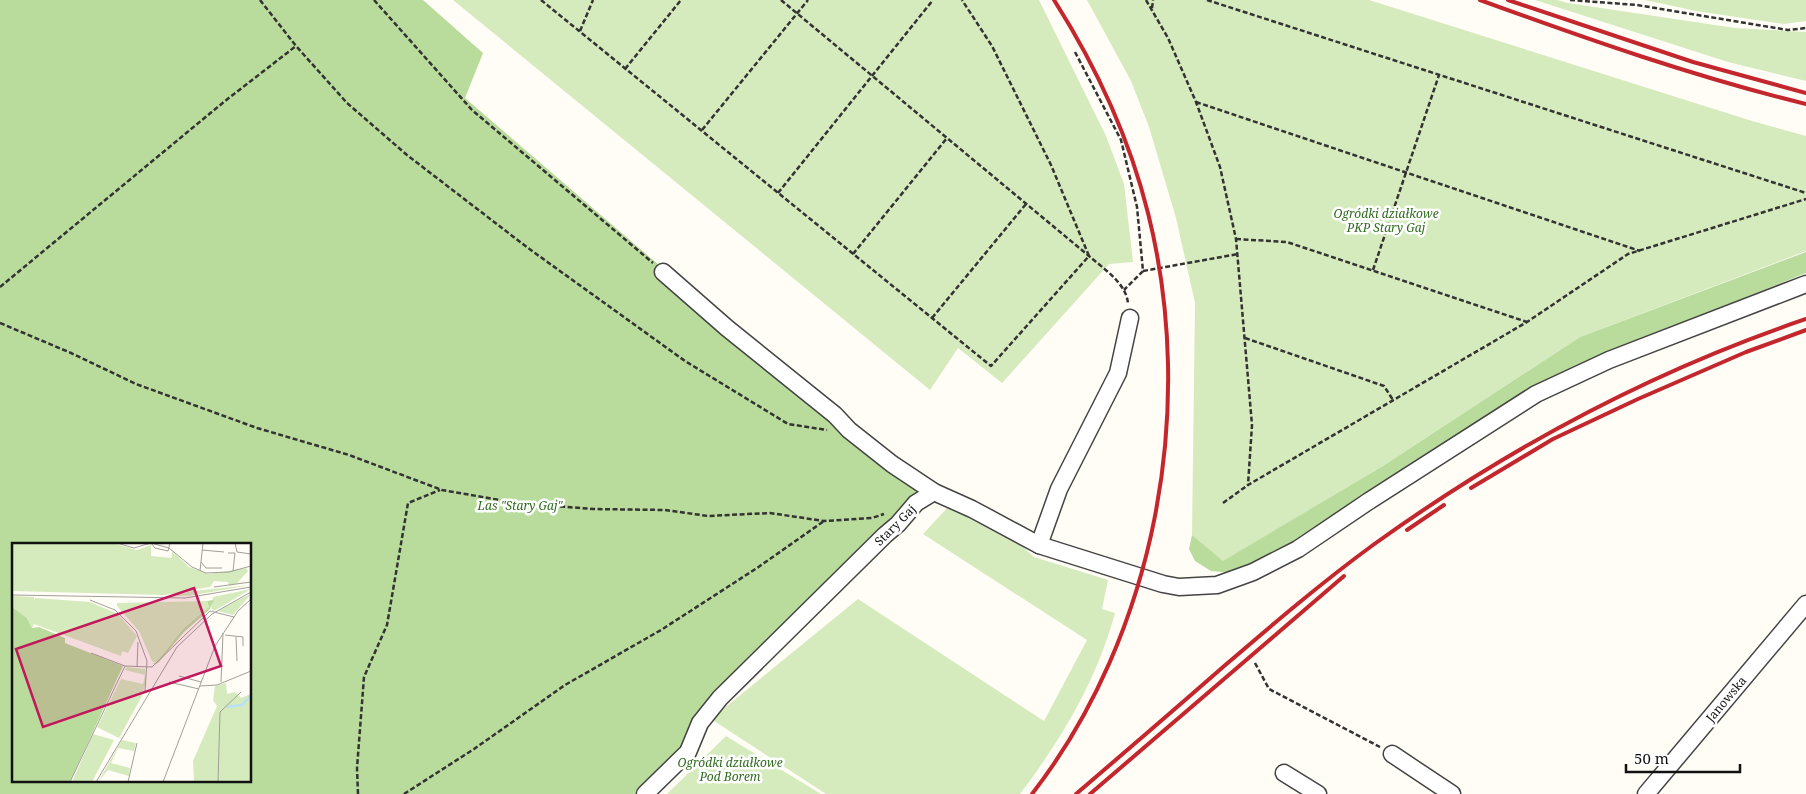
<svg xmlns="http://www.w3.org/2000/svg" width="1806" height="794" viewBox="0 0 1806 794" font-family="'Noto Serif',serif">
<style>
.green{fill:#d5ebbd}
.forest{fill:#b9dc9c;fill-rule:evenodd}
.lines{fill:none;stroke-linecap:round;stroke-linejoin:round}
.minor-casing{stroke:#444;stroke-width:19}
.path{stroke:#333;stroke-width:2.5;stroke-dasharray:5 2.5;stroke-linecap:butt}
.minor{stroke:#fff;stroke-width:16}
.rail{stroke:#c4262e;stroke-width:4}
.labels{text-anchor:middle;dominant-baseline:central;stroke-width:5;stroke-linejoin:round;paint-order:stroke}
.park-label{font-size:12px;font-style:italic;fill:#2f6b1f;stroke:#fff}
.street-label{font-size:12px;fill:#111;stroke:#fff}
.inset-river{fill:none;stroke:#b9e0f7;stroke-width:2.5}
.inset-road{fill:none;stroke:#a09f9a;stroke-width:1}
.view{fill:#c2185b;fill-opacity:0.15;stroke:#c2185b;stroke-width:2.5}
.inset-edge{fill:none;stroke:#111;stroke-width:2.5}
</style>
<rect width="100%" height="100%" fill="#fffdf5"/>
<g class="green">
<polygon points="453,0 1039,0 1106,136 1124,184 1133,262 1109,264 1002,383 958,348 930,390"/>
<polygon points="1087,0 1369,0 1752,121 1806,136 1806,251 1580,337 1383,466 1223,562 1192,535 1195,303 1176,218 1149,127 1131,81"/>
<polygon points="1535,0 1557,0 1568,3 1735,28 1806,32 1806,81 1728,62"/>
<polygon points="1645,0 1806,0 1806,21 1784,24 1696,11"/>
<path d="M948 507 993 529 1023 547 1034 557 1108 580 1102 609 1115 613C1097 680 1061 740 1020 794H826L711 719 858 599 1044 721 1087 640 923 534Z"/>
<polygon points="726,736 821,794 667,794"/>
</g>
<g class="forest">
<path d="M0 0H423L483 53 465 98 703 303 917 490 884 529 638 794H0ZM14 544H250V780H14Z"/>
<polygon points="1806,252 1806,273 1574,366 1536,388 1291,546 1234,573 1211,571 1195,561 1189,549 1192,535 1223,561 1383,466 1580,337"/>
</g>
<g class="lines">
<defs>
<g id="minor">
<polyline points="663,272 727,328 835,415 849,430 892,464 934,492 972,509 1039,545 1163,584 1179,587 1217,585 1253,572 1298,549 1369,501 1536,394 1609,360 1806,284"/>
<polyline points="1039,545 1059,489 1118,373 1130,318"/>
<polyline points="1392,754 1452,794"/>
<polyline points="1284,773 1318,794"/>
<polyline points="645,794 688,752 700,723 720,698 885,535 898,524 916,503 934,492"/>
<polyline points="1646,794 1806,604"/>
</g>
</defs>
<use href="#minor" class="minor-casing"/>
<g class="path">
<polyline points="260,0 296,46 347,103 407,155 528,248 685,361 788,424 827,430"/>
<polyline points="374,0 472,110 653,263"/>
<polyline points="541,0 991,366 1089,256 1051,165 992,46 962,0"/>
<path d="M781 0 1089 256C1104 269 1127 284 1128 304"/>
<polyline points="1146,0 1168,38 1196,102 1220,167 1236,239 1252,425 1248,485 1527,322 1628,254 1806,199"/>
<polyline points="1207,0 1806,193"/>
<polyline points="1570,0 1637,5 1788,30 1806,28"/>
<polyline points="1152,8 1153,0"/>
<polyline points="580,31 593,0"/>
<polyline points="1075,52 1121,140 1137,207 1143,271 1124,290"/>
<polyline points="625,69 681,0"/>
<polyline points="1196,102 1640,251"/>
<polyline points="702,130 808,0"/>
<polyline points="778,193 933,0"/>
<polyline points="1236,239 1287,242 1527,322"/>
<polyline points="853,254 947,138"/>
<polyline points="1373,270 1439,75"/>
<polyline points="1143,271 1238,254"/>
<polyline points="0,287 225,101 296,46"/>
<polyline points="932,318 1026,204"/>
<polyline points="0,323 71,353 136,384 257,428 349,455 442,490 517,503 593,509 665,510 708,516 770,513 824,521 872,518 884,514"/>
<polyline points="1245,338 1384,386 1393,400"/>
<polyline points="1223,503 1248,485"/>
<polyline points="1255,663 1269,689 1380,747"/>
<polyline points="358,794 357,768 364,677 387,625 408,503 440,490"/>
<polyline points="404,794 474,749 565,685 661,630 757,568 824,521"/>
</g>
<use href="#minor" class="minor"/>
<g class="rail">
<path d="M1480 0C1587 39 1695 77 1806 104"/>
<polyline points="1508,0 1693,62 1806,93"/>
<polyline points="1471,488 1553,439 1638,399 1746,352 1806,330"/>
<polyline points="1407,530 1444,505"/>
<path d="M1032 794C1156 634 1197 408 1148 213 1129 137 1096 66 1054 0"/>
<path d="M1076 794C1125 752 1174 710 1223 667 1272 625 1321 583 1373 545 1505 450 1652 371 1806 319"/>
<polyline points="1090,794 1344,576"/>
</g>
</g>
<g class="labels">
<g class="park-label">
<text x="1386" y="213">Ogródki działkowe<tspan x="1386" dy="14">PKP Stary Gaj</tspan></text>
<text x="520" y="505">Las "Stary Gaj"</text>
<text x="730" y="762">Ogródki działkowe<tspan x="730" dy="14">Pod Borem</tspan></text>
</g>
<g class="street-label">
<text transform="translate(895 525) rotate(-45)">Stary Gaj</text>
<text transform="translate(1726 699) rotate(-50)">Janowska</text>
</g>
</g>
<g transform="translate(12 543)">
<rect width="239" height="239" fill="#fffdf5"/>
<path d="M0 0H101L125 7 139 2V13L160 15V8L177 24 197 31 234 25 236 28 225 40 239 36 217 43 216 39 202 38 198 44 185 46 181 48 239 42 176 53 144 54 159 53 180 48 152 52 0 48ZM239 46 202 68 199 65 201 54ZM239 51 221 72 206 68 226 57ZM0 53 22 54V58L23 55 78 59 106 71 125 93 116 110 110 108 109 113 22 81 20 85 15 75 0 64ZM195 58 197 64 171 86 144 120 140 118 127 88 105 63V60ZM115 124 133 126 134 138 130 153 107 195 85 184 109 136 131 141 133 132 113 127ZM214 140 215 151 223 149 229 155 239 151V239H182L181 218 205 163 201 157 203 143ZM81 191 102 197 80 239H60ZM110 197 124 200 122 208 106 205 99 220 118 225 117 233 96 227 86 239Z" fill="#d5ebbd"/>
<path d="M202 57 197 67 172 89 146 120 143 121 140 120H144L171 86 197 64 195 58ZM0 64 15 75 20 85 27 84 53 95V100L111 123 58 239H0Z" fill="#b9dc9c"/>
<path class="inset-river" d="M215 164 230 162 239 152"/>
<path class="inset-road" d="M105 0 122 5 139 0 157 5 180 24 194 30 217 29 239 23M139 0 143 5 156 8 158 0M223 0 225 9 239 11M190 7 212 9M216 10H223L221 28M189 19 194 25H210M188 28 191 0M202 44 239 39M0 52 173 55 239 44M78 57 103 67 124 88 135 118 133 148M213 92 231 94V103M224 94 225 118M79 110 113 123 140 124 198 68 222 74M125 124 126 99M167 133 189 139M157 139 187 146M209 139 211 90M188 143 205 142 239 128M58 239 113 123M84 239 165 104 200 71 239 49M116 239 125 200M151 239 203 103 226 68 239 56M206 239 208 169 229 149"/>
<path class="view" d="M182 45 209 123 31 184 4 106Z"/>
<rect width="239" height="239" class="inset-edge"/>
</g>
<path d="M1626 764v8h114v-8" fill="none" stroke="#111111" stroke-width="2.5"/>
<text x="1634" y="764" font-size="15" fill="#111111" stroke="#ffffff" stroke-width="4" paint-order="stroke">50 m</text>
</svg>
